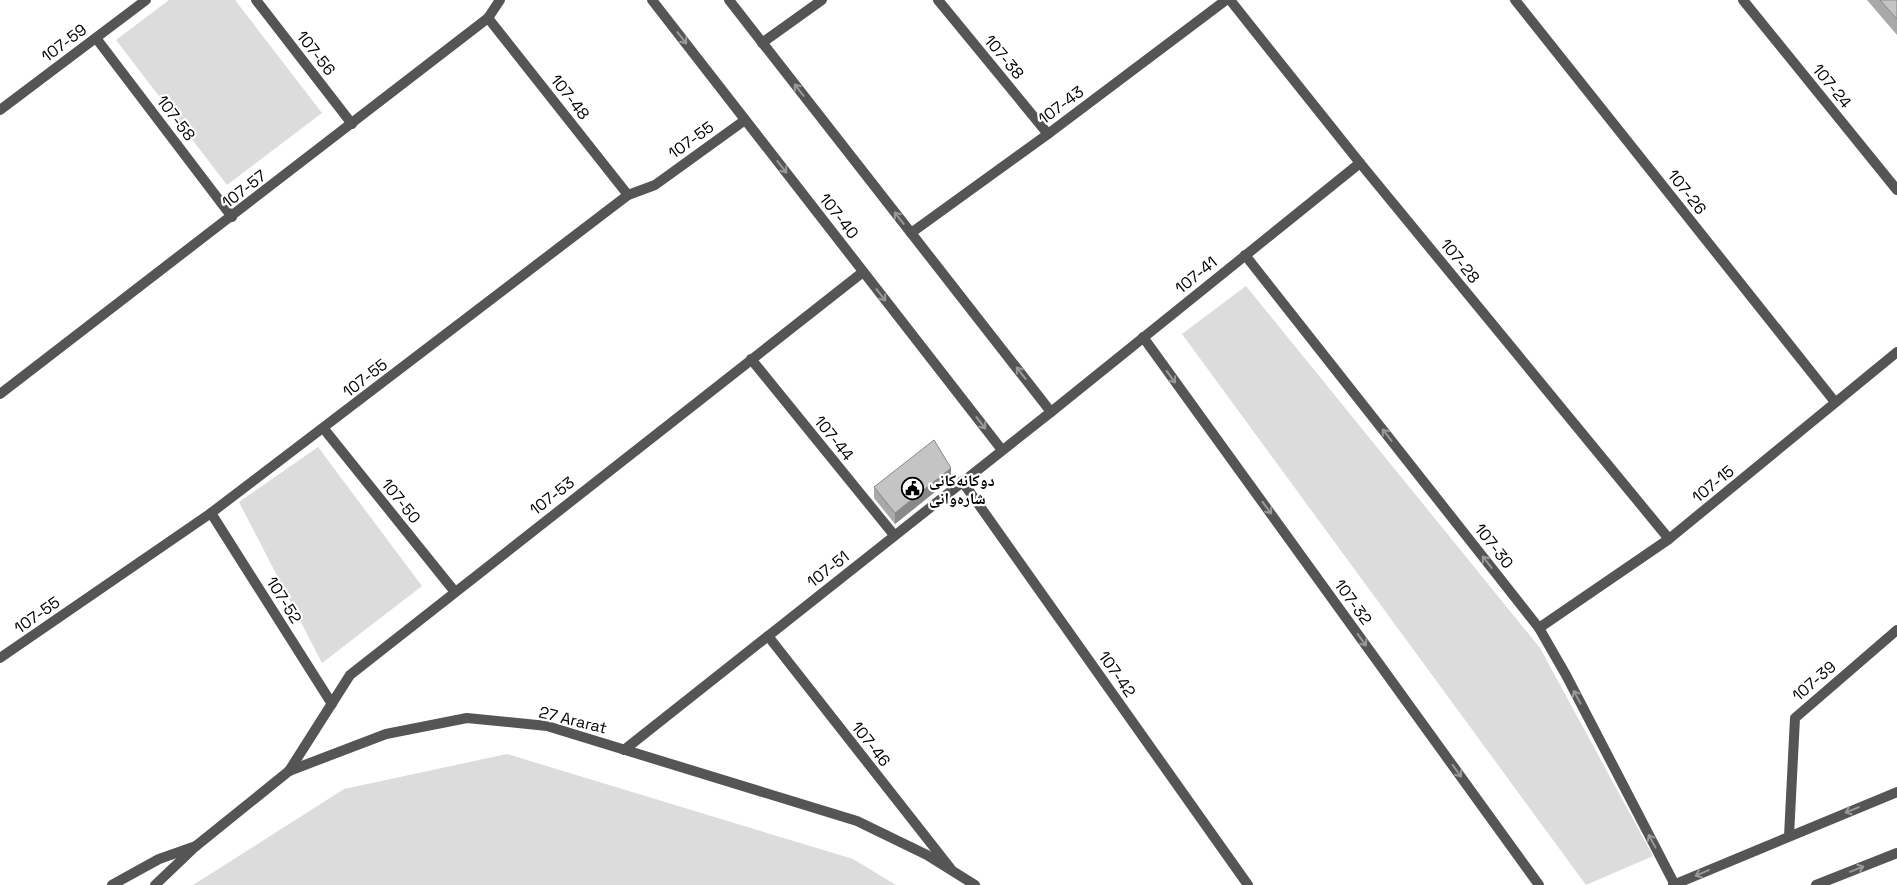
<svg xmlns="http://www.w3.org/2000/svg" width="1897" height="885" viewBox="0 0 1897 885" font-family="'Space Grotesk','Noto Naskh Arabic',sans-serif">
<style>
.green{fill:#dcdcdc}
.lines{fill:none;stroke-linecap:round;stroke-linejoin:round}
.minor{stroke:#555;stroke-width:10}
.tertiary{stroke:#555;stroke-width:10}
.wall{fill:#a9a9a9}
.shaded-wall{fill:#898989}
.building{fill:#c4c4c4;stroke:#898989}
.oneway{stroke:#999}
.labels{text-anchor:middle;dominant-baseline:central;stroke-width:4.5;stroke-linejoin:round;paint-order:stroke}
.street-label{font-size:16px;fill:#000;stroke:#fff}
.poi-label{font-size:16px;font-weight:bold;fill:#000;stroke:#fff;text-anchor:start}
</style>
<rect width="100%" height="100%" fill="#fff"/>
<g class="green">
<polygon points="169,0 235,0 322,113 227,185 116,40"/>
<polygon points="1246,286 1540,648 1653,856 1586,885 1182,334"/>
<polygon points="318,447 422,586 322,663 239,502"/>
<polygon points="507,754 853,859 896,885 193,885 344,789"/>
</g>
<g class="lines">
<g class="minor">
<polyline points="256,0 352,124"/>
<polyline points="652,0 1002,450"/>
<polyline points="729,0 1051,412"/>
<polyline points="938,0 1048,134"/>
<polyline points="1230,0 1360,163 1669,539"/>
<polyline points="1515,0 1835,402"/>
<polyline points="1743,0 1897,190"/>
<polyline points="488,18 628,195"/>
<polyline points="96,38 232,217"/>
<polyline points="762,43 822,0"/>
<polyline points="0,110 146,0"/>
<polyline points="911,233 1048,134 1226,0"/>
<polyline points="1245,255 1539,628 1566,675 1675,885"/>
<polyline points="1143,337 1539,885"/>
<polyline points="751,359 894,535"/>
<polyline points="0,394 488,18 500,0"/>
<polyline points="324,429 455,592"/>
<polyline points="962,481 1248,885"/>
<polyline points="211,513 332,704"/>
<polyline points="1539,628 1669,539 1897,352"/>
<polyline points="768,636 951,869"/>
<polyline points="0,658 211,513 628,195 655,185 745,120"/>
<polyline points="624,750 1051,412 1360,163"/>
<polyline points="289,771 350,675 863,272"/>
<polyline points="1789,836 1795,718 1897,630"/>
<polyline points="112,885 159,859 196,846"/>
</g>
<g class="tertiary">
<polyline points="155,885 196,846 289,771 386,734 467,718 547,726 857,821 927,855 975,885"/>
<polyline points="1673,885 1897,792"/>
<polyline points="1816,885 1897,853"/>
</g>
</g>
<g class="wall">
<polygon points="1867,0 1897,0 1897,35"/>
<polygon points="951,479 895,524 874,498 874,487"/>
</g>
<polygon class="shaded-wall" points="951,468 951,479 895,524 895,513"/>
<g class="building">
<polygon points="1880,0 1897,0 1897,19"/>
<polygon points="934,440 951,468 895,513 874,487"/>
</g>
<defs><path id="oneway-shaft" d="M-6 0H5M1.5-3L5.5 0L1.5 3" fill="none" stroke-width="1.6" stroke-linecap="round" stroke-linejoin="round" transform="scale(1.25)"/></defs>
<g class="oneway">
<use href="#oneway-shaft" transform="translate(682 38) rotate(52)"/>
<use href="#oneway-shaft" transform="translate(799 90) rotate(-128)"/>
<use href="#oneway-shaft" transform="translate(782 167) rotate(52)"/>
<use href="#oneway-shaft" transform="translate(899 218) rotate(-128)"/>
<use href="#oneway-shaft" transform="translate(881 295) rotate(52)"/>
<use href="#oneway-shaft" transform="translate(1021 373) rotate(-128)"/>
<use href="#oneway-shaft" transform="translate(1171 377) rotate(54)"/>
<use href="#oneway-shaft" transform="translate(981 423) rotate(52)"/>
<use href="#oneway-shaft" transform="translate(1387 435) rotate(-128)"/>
<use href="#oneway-shaft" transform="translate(1267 508) rotate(54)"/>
<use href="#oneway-shaft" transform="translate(1487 562) rotate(-128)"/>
<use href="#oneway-shaft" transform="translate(1362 640) rotate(54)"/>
<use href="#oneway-shaft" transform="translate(1577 697) rotate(-118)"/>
<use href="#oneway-shaft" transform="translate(1457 771) rotate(54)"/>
<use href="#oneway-shaft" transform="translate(1852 810) rotate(158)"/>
<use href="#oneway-shaft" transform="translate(1652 841) rotate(-118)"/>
<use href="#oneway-shaft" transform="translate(1857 869) rotate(-22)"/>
<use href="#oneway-shaft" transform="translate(1702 873) rotate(157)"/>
</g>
<defs>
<symbol id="civic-ring" viewBox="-11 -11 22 22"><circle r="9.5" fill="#fff" stroke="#000" stroke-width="1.5"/><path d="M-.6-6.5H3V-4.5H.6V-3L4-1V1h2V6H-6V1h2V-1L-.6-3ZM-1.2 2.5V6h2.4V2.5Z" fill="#000"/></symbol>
</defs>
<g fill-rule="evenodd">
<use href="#civic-ring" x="900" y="476" width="25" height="25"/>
</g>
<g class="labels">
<g class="street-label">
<text transform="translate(64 43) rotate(-37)">107-59</text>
<text transform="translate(316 53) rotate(52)">107-56</text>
<text transform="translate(1004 57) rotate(50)">107-38</text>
<text transform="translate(1832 86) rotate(51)">107-24</text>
<text transform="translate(570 97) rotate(52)">107-48</text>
<text transform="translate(1061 105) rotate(-37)">107-43</text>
<text transform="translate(176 118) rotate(53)">107-58</text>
<text transform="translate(691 140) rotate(-36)">107-55</text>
<text transform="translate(244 189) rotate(-38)">107-57</text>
<text transform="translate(1687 192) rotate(52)">107-26</text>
<text transform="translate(839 216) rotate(52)">107-40</text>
<text transform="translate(1460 261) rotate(51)">107-28</text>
<text transform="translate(1196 275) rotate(-39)">107-41</text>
<text transform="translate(365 378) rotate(-38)">107-55</text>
<text transform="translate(834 438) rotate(51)">107-44</text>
<text transform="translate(1713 484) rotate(-39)">107-15</text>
<text transform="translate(552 496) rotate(-38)">107-53</text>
<text transform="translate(401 501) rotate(51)">107-50</text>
<text transform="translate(1494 546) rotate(52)">107-30</text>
<text transform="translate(828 569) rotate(-38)">107-51</text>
<text transform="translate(284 600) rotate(58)">107-52</text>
<text transform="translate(1353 602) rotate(54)">107-32</text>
<text transform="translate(37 615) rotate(-35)">107-55</text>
<text transform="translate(1117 674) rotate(55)">107-42</text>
<text transform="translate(1814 681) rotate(-41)">107-39</text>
<text transform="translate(573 720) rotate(14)">27 Ararat</text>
<text transform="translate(871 744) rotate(52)">107-46</text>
</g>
<g class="poi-label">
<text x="929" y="480">دوکانەکانی<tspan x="929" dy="18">شارەوانی</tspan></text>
</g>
</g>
</svg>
